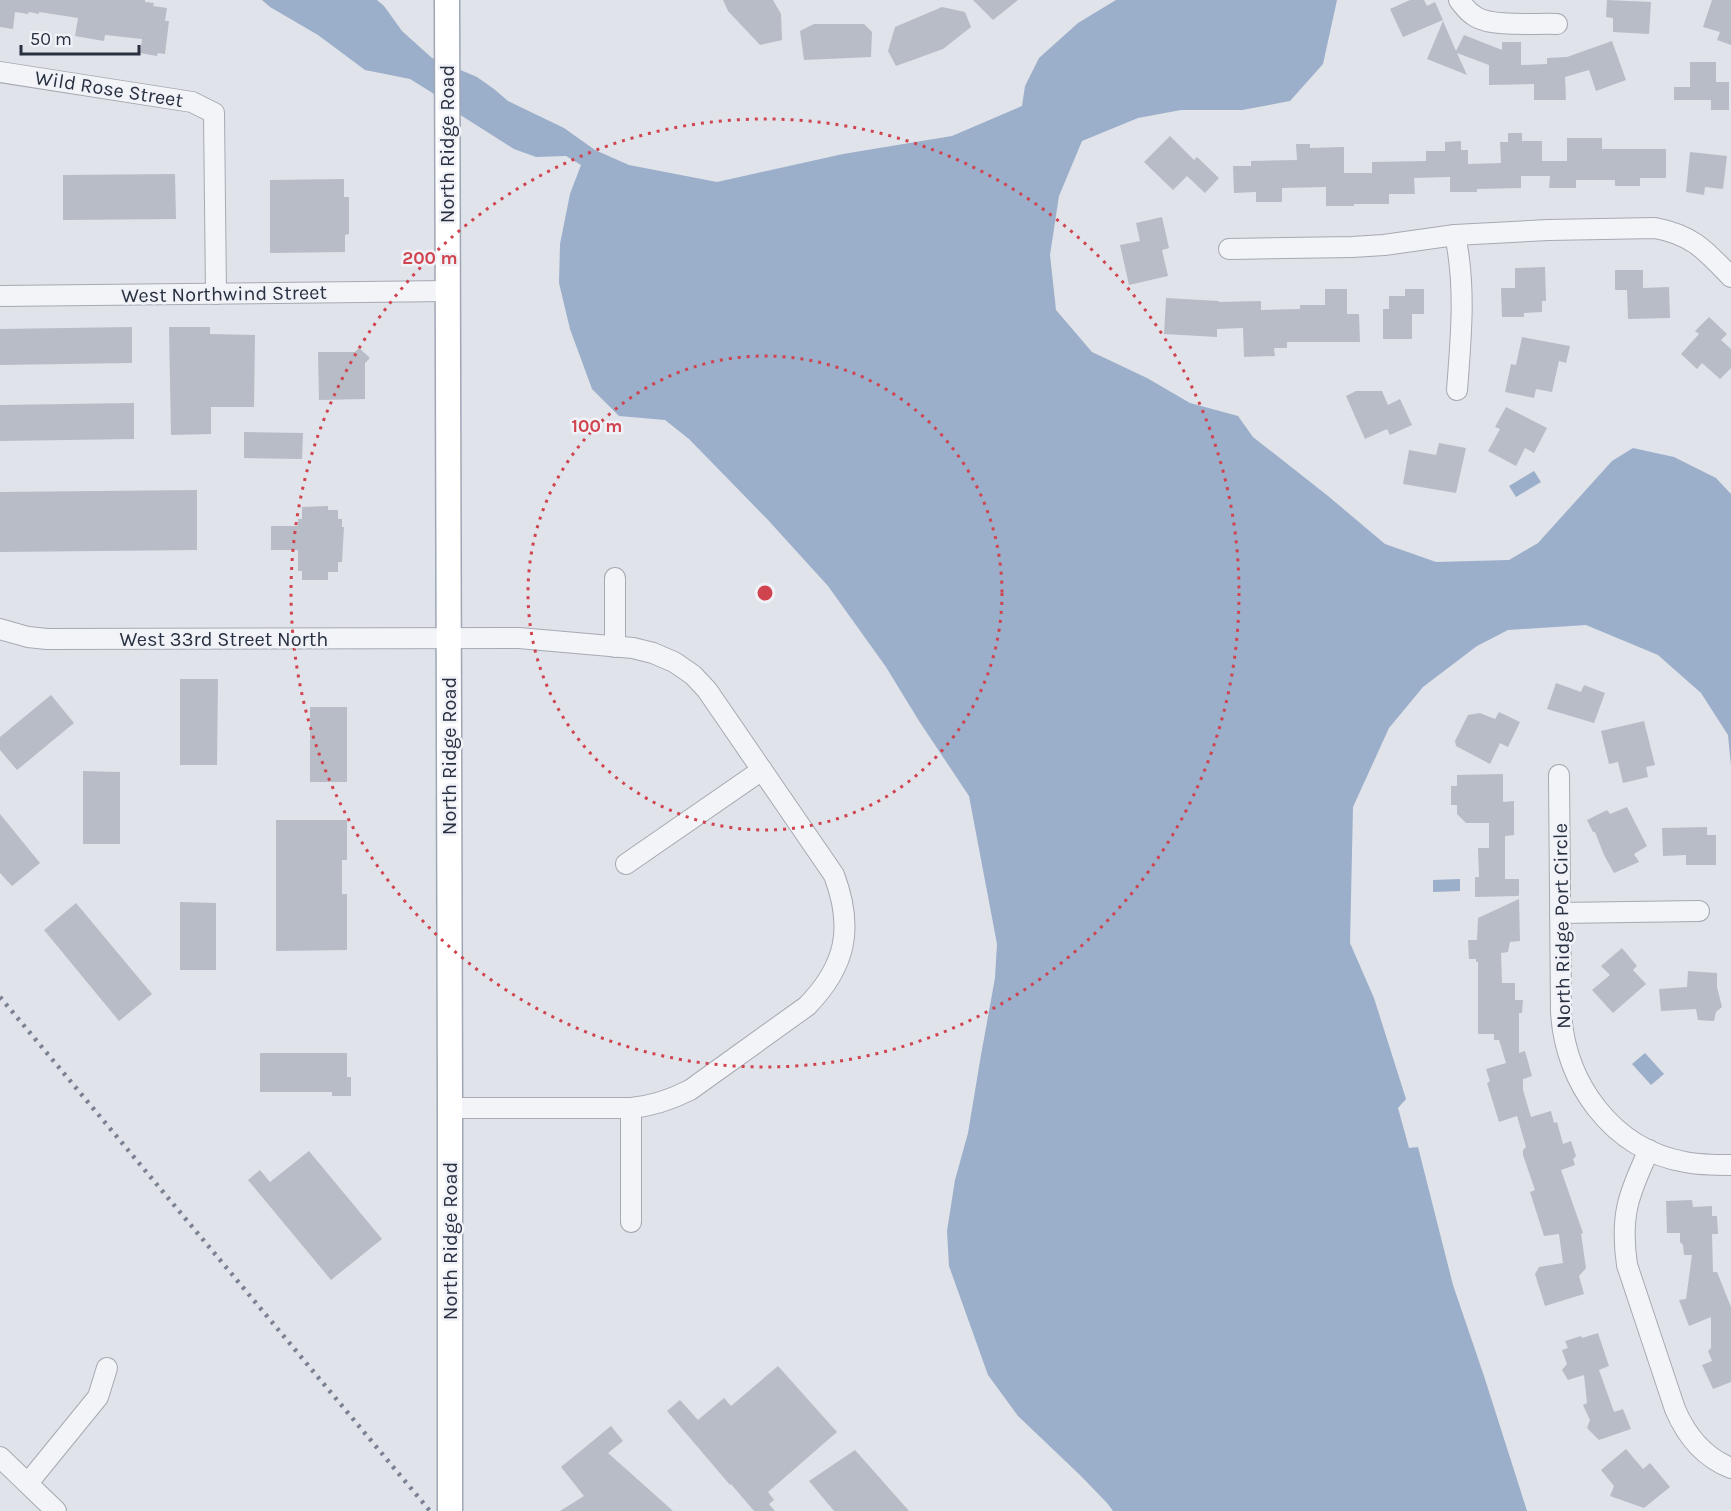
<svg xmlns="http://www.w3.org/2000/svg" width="1731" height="1511" viewBox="0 0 1731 1511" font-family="Karla,sans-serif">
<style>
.water{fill:#9baeca}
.building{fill:#b7bcc6}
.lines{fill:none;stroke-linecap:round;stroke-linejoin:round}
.minor-casing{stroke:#a5aab3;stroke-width:22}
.major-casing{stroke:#9fa6b5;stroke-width:27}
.minor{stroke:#f3f4f7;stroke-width:20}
.major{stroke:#fff;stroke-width:24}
.rail{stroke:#798193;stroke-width:4.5;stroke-dasharray:3 6;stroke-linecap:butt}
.ring{fill:none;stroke:#d0444f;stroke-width:3;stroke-dasharray:3 6}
.labels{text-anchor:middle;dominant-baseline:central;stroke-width:5;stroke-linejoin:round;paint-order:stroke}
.street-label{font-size:20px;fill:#283041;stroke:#f0f2f7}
.centre{fill:#d0444f;stroke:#f0f2f7;stroke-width:3}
.ring-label{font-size:18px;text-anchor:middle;font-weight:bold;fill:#d0444f;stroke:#f0f2f7;stroke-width:5;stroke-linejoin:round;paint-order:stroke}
</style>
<rect width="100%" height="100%" fill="#e0e3e9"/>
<g class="water">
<polygon points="262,0 377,0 384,6 402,31 432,58 477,77 494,89 508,101 564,128 595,150 629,165 717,182 843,154 952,136 1022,106 1025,86 1039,58 1078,23 1116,0 1337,0 1323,64 1290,101 1242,110 1181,110 1138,118 1082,141 1059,196 1050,255 1056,310 1092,352 1147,378 1190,403 1238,416 1253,437 1328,496 1385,544 1436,562 1509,560 1538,543 1612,461 1633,448 1674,457 1716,478 1731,494 1731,766 1728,735 1701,693 1658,655 1586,625 1508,630 1477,646 1423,687 1389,728 1353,807 1350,943 1374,998 1406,1099 1398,1108 1409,1148 1418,1147 1453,1285 1484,1376 1527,1511 1113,1511 1107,1503 1081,1476 1018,1416 988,1375 949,1266 947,1231 955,1180 968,1133 981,1055 995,978 997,944 969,796 919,721 886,667 828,586 768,520 689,439 665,420 619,416 592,389 570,329 559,283 560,244 570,194 581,165 566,156 536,157 514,149 462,116 431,92 410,79 365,70 318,35 270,7"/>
<polygon points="1534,471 1541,482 1516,497 1509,486"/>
<polygon points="1460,879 1460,891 1433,892 1433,880"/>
<polygon points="1645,1053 1664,1074 1651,1085 1632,1064"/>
</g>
<g class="building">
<polygon points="0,0 145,0 145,2 154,3 153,6 167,8 165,21 169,21 165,54 158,53 157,56 140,53 142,39 105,35 104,41 75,36 78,18 39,12 39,14 29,12 28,14 15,12 13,29 0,27"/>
<polygon points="723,0 773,0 781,14 782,40 760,45 728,11"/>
<polygon points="973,0 1018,0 993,20"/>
<polygon points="1410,0 1424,0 1427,6 1435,2 1443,20 1403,37 1390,9"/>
<polygon points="1607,0 1651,2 1649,34 1613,32 1613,18 1606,17"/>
<polygon points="1712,0 1731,0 1731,45 1717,40 1720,32 1703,27"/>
<polygon points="942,7 965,12 971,27 943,49 896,66 888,51 895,27"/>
<polygon points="1443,21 1456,51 1464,35 1502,50 1502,42 1521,42 1521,65 1547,64 1547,58 1567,57 1612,41 1626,80 1596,91 1589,70 1565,77 1566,100 1534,100 1534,84 1489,85 1489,65 1457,53 1467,75 1427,59"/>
<polygon points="814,24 864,24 872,32 871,57 804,60 800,31"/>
<polygon points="1690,62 1716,62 1716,82 1729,82 1729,110 1711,110 1711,100 1674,100 1674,87 1690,87"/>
<polygon points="1508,133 1522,133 1522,141 1542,141 1542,161 1567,161 1567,138 1602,138 1602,149 1666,149 1666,178 1640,178 1640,186 1615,186 1615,180 1576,180 1576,188 1549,188 1550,176 1521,176 1521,188 1477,189 1477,192 1450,192 1450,177 1414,178 1415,194 1389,194 1389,204 1354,204 1354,206 1326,206 1326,187 1282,188 1282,202 1256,202 1256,192 1234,193 1233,166 1251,166 1251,161 1297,160 1296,144 1310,144 1310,148 1344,147 1344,173 1372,173 1372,162 1426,161 1426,151 1445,151 1445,142 1461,141 1461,150 1468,150 1468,164 1501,163 1500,142 1508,142"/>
<polygon points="1170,136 1194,160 1197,157 1219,178 1205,193 1187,176 1173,190 1144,162"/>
<polygon points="1690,152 1727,156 1723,189 1705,187 1704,195 1686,192"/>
<polygon points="175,174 176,219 63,220 63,175"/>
<polygon points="344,179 344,197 349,197 349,234 345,235 345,252 270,253 270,180"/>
<polygon points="1162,217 1169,248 1162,250 1168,276 1129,285 1120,245 1140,241 1136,223"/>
<polygon points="1545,267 1546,301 1542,301 1542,312 1524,313 1524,317 1502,317 1501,288 1515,288 1515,268"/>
<polygon points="1615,270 1643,270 1643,288 1669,287 1670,318 1628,319 1627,290 1615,290"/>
<polygon points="1325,289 1347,289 1347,314 1359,314 1360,342 1287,342 1287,348 1274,348 1275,356 1244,357 1243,328 1217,329 1217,337 1164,334 1166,298 1219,301 1219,302 1261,301 1261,310 1300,309 1300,305 1325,305"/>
<polygon points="1405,289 1424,289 1424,314 1412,314 1412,339 1383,339 1383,309 1389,309 1389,296 1405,296"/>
<polygon points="1709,317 1727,334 1721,340 1731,349 1731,368 1720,379 1702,363 1697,369 1681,354 1699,334 1695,331"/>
<polygon points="132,327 132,363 0,365 0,329"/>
<polygon points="169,327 210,327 210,334 255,335 254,407 211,407 211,434 171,435"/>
<polygon points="1522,337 1570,346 1566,363 1559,361 1552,392 1536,389 1534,398 1505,392 1511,364 1516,365"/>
<polygon points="359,348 370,358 365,363 365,399 319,400 318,352 355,352"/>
<polygon points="1356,391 1382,391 1388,405 1400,399 1412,425 1390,435 1387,429 1365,439 1346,396"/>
<polygon points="134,403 134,439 0,441 0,405"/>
<polygon points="1506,407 1547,428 1534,453 1525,448 1516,466 1488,451 1500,429 1495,427"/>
<polygon points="244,432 303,433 302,459 244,458"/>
<polygon points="1439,443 1466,448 1456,493 1403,484 1409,450 1436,455"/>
<polygon points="197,490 197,550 0,552 0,492"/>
<polygon points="328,506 328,510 338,510 338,519 342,519 342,527 344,527 342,562 338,562 338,572 328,572 328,580 302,580 302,571 298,571 298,550 271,550 271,526 298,526 298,519 302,519 302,507"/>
<polygon points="180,679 218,679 217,765 180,765"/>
<polygon points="1556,683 1581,692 1584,685 1605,693 1594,723 1547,709"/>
<polygon points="51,695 74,723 17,770 0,750 0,737"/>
<rect x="310" y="707" width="37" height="75"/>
<polygon points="1499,712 1520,722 1508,747 1500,743 1490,764 1456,746 1455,741 1468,715 1480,713 1495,719"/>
<polygon points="1644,721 1655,765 1646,767 1648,777 1623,783 1618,762 1609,764 1601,731"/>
<polygon points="83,771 120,772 120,844 83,844"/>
<polygon points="1503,774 1503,802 1514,801 1514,835 1505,836 1505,879 1519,879 1519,895 1518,896 1475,897 1475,877 1479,877 1478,848 1489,848 1489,823 1466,823 1457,814 1457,805 1451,805 1451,786 1457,786 1457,775"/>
<polygon points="1627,807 1647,846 1634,854 1639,862 1614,873 1604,855 1595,832 1593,832 1587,820 1607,810 1610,814"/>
<polygon points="0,814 40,863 12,886 0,873"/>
<polygon points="276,820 347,820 347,860 342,860 342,894 347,894 347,950 276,951"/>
<polygon points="1707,827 1707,835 1716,835 1716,865 1686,865 1686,855 1663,856 1662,828"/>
<polygon points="1519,899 1520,941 1510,942 1508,952 1501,953 1502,983 1515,983 1515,1000 1523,1000 1522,1013 1519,1013 1519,1053 1525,1051 1532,1076 1523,1079 1523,1090 1531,1117 1551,1111 1554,1123 1557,1122 1563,1144 1571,1141 1576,1156 1573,1159 1575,1165 1561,1170 1583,1233 1581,1234 1586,1268 1579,1276 1584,1294 1545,1306 1535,1274 1539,1267 1563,1263 1559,1234 1544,1236 1530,1192 1535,1190 1523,1155 1523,1150 1526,1147 1517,1116 1499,1122 1487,1083 1490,1081 1486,1069 1506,1063 1499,1040 1494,1040 1494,1034 1478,1034 1478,962 1476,962 1476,959 1469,959 1468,940 1477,940 1478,918"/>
<polygon points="180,902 216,903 216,970 180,970"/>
<polygon points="76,903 152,994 119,1021 44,930"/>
<polygon points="1622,948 1637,966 1633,970 1646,984 1613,1013 1592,990 1610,975 1601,966"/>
<polygon points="1688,971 1717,973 1717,987 1722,1007 1716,1012 1714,1021 1698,1020 1696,1009 1661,1011 1659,989 1687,987"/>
<polygon points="260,1053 347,1053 347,1077 351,1077 351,1096 332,1096 332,1092 260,1092"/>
<polygon points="309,1151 382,1239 331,1280 248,1180 260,1170 270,1182"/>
<polygon points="1692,1200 1693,1207 1712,1206 1712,1216 1717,1216 1718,1234 1712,1234 1713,1272 1717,1272 1731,1307 1731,1382 1713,1389 1702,1365 1712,1361 1708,1351 1711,1348 1711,1317 1689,1326 1679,1300 1686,1299 1692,1255 1684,1255 1683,1245 1680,1242 1680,1233 1667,1233 1666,1201"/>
<polygon points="1598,1333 1609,1366 1599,1370 1614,1412 1623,1409 1631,1429 1599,1440 1587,1428 1590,1420 1583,1405 1587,1403 1584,1375 1568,1380 1562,1370 1567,1364 1562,1350 1568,1348 1565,1341 1581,1336 1582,1338"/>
<polygon points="778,1366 837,1432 768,1492 774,1500 769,1504 775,1511 754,1511 731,1484 730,1485 667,1411 680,1400 698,1420 724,1398 731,1406"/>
<polygon points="611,1426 623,1441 608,1453 673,1511 560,1511 584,1496 561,1467"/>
<polygon points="1626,1449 1643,1469 1650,1463 1670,1487 1644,1508 1610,1496 1614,1486 1601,1470"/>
<polygon points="855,1450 909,1511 834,1511 809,1481"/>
</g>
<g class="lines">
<defs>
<g id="minor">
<path d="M1459 0C1464 7 1469 13 1476 17 1493 27 1535 23 1557 24"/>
<polyline points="0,72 192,102 214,113 216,294"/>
<polyline points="1229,249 1352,247 1384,245 1455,235"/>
<polyline points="0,296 448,291"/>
<path d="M1457 390C1461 338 1466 286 1455 235L1548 230 1655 228C1693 235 1706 251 1731 277"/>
<polyline points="615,578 615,647"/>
<path d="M0 629 28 637 47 639 519 638 633 648 653 653 674 662 693 675 707 690 834 875C854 928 846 966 807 1006L690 1090C670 1100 653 1106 631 1108H450"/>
<path d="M1559 775 1561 1012C1565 1083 1612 1149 1685 1162 1700 1165 1715 1165 1731 1165"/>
<polyline points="626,864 762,770"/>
<polyline points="1560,913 1699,911"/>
<polyline points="631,1108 631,1222"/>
<path d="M1649 1150C1628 1195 1620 1216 1627 1265L1675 1409C1686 1435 1703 1457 1731 1468"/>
<polyline points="0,1457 56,1511"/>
<polyline points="28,1483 98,1397 107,1368"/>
</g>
<polyline id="major" points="447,0 450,1108 450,1511"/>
</defs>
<use href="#minor" class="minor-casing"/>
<use href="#major" class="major-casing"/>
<use href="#minor" class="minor"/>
<use href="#major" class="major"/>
<polyline class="rail" points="0,997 430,1511"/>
</g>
<g class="ring">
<circle cx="765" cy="593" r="237"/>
<circle cx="765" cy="593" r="474"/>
</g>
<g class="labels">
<g class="street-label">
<text transform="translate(109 89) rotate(9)">Wild Rose Street</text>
<text transform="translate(447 144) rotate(-90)">North Ridge Road</text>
<text transform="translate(224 294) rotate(-1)">West Northwind Street</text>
<text x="224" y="639">West 33rd Street North</text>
<text transform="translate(449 756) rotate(-90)">North Ridge Road</text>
<text transform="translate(1562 926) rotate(-91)">North Ridge Port Circle</text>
<text transform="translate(450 1241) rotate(-90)">North Ridge Road</text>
</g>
</g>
<circle cx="765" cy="593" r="9" class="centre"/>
<g class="ring-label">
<text x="430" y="264">200 m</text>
<text x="597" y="432">100 m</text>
</g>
<path d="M21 45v9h118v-9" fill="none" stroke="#283041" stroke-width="3"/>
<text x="30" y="45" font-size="18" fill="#283041" stroke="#f0f2f7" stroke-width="4.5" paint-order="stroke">50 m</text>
</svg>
